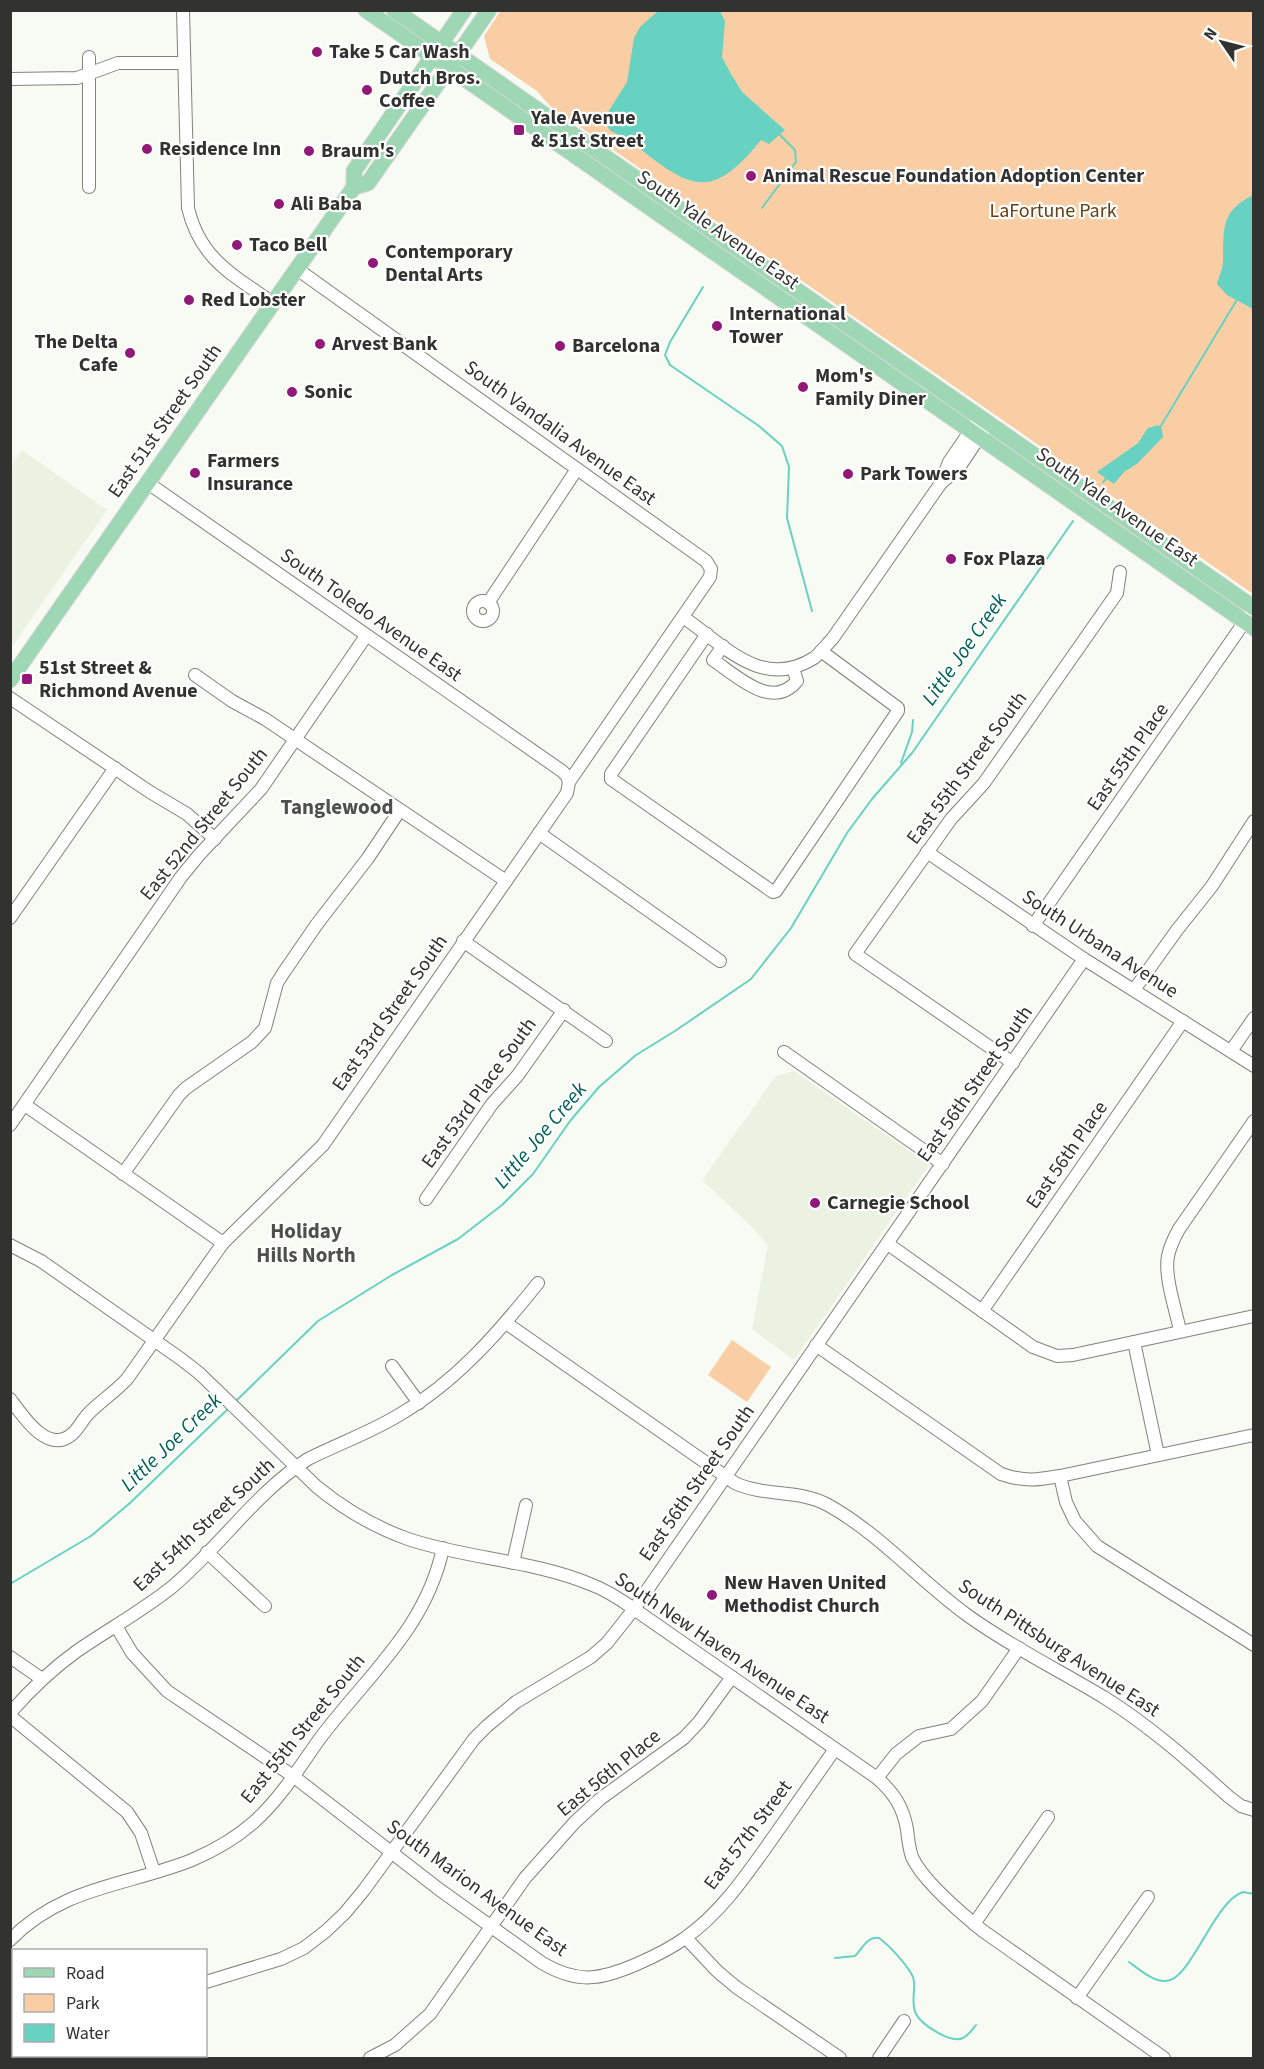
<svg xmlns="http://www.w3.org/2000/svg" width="1264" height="2069" viewBox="0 0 1264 2069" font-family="'Source Sans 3',sans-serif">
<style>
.built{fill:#ecf2e2}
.green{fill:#f9cea4}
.water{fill:#67d1c2}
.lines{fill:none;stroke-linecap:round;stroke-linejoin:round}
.stream{stroke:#67d1c2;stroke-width:2}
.minor-casing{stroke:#80837b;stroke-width:14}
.major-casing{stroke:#d6d6d6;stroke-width:17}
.minor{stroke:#fff;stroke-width:12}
.major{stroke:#9dd7b3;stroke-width:15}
.poi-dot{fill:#921977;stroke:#fff;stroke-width:2}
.labels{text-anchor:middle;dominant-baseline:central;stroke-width:4.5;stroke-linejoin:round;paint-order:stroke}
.poi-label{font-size:20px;font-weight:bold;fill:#323330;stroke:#fff;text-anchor:start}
.park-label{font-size:20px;fill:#664012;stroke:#fff}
.street-label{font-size:20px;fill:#323330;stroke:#fff}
.water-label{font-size:21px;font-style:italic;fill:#006258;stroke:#fff}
.neighbourhood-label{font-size:21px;font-weight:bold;fill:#4e514a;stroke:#fff}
</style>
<rect width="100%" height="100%" fill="#f8fbf3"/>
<g class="built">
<polygon points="22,450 107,510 11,648 11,467"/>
<polygon points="794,1071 929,1165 794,1360 752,1329 768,1245 752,1227 702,1180 776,1076"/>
</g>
<g class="green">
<polygon points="501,10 1253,11 1253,594 550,106 537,91 490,59 484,36"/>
<polygon points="732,1340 771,1367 747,1402 708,1375"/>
</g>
<g class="water">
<path d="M658 11H720L725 21 722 57 731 74 742 92 785 130 769 144 761 140C714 198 694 192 639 148 636 145 632 141 628 139 623 136 616 134 611 131 608 128 606 123 603 120L627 82 634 38 640 27Z"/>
<path d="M1253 195V309L1227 295 1217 284C1219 276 1223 269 1223 261 1224 228 1220 212 1253 195Z"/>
<polygon points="1158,425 1162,429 1163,437 1138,463 1124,472 1114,484 1097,472 1138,443 1148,428"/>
</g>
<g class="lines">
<g class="stream">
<polyline points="762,208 796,162 795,150 779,134"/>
<polyline points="703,287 670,342 665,355 670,365 759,426 782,446 789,467 787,518 812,611"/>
<polyline points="1159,429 1238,298"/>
<polyline points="1103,482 1107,478"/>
<polyline points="901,763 912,732 913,720"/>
<polyline points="236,1401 318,1321 392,1275 458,1239 502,1205 533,1174 570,1121 599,1087 636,1055 675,1031 751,979 791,928 847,833 872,799 912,753 1073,521"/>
<polyline points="10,1584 91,1536 130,1503 230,1407"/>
<path d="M835 1958 855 1956C863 1948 867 1936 879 1938 890 1946 904 1962 911 1973 919 1985 909 2000 916 2014 922 2025 951 2044 963 2038 969 2035 972 2030 976 2025"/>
<path d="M1129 1962C1139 1969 1153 1982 1166 1981 1191 1980 1214 1901 1243 1892L1254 1894"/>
</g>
<defs>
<g id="minor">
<path d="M183 10 188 208C200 259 233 275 273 303"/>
<polyline points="89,57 89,187"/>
<polyline points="10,79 77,78 118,63 184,63"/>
<polyline points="942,482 958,469 984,430"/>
<polyline points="148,483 562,771 567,776 569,782"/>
<circle cx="483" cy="611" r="10"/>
<polyline points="488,603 577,469"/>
<path d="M683 617C724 645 762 691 814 658 821 653 827 644 833 638L941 483 949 462 980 417"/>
<polyline points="707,634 611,774 611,779 773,892 776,891 898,711 898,708 821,651"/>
<path d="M723 646 713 660C737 676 772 711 797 681L793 668"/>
<polyline points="195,675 232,701 265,719 506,881"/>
<polyline points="10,698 150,792 187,814 215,839"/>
<polyline points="539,833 720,961"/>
<polyline points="927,852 1084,959 1254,1066"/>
<polyline points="10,918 115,768"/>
<polyline points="1033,926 1250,614"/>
<polyline points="463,941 606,1041"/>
<polyline points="1134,990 1177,930 1212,886 1254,821"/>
<polyline points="1231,1051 1254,1018"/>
<polyline points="784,1052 943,1164"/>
<polyline points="1013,1063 855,954 951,819 984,783 1117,593 1120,572"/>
<polyline points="25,1105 223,1243"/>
<polyline points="10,1125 181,877 199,855 261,789 366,636"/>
<polyline points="123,1174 179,1095 186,1088 252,1042 265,1028 277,983 284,972 317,924 368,858 400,810"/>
<polyline points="426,1199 492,1104 518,1075 564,1010"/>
<polyline points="888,1244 1033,1347 1057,1356 1073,1355 1254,1316"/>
<path d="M10 1245 41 1261 181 1359 199 1373 317 1487C344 1509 374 1527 408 1539 467 1559 532 1560 590 1584 606 1590 620 1599 634 1609L877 1778C894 1793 903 1807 907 1829 908 1839 909 1848 912 1857 923 1881 962 1914 983 1931L1164 2058"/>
<polyline points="982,1311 1183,1021"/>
<path d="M506 1323 735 1483C765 1497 799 1489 828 1505 880 1534 920 1581 967 1615 1011 1647 1059 1670 1105 1698 1150 1726 1190 1762 1229 1797L1241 1806 1254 1810"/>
<path d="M1180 1331C1176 1310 1164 1277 1168 1256 1170 1246 1174 1238 1179 1229L1254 1121"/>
<polyline points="1134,1342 1158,1455"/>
<path d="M816 1345 1001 1474C1025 1482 1037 1480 1060 1476L1254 1435"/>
<polyline points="392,1366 419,1403"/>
<path d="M10 1399C23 1416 47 1454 71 1435 78 1430 82 1420 89 1413 101 1401 115 1392 127 1379L223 1243 323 1145 567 793 569 782 710 577 711 569 706 561 297 269"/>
<polyline points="1060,1476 1066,1502 1075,1521 1097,1546 1254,1645"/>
<polyline points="207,1552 265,1606"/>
<polyline points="513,1563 526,1505"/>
<path d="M116 1626 132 1653 167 1691 293 1776 440 1890 542 1963C578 1984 600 1980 637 1964 653 1957 670 1949 685 1938 721 1913 747 1874 772 1839 793 1809 814 1779 835 1749"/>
<polyline points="10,1657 42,1679"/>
<path d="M10 1713C30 1690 52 1669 77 1651 109 1629 142 1611 172 1587 220 1547 255 1493 308 1459 338 1444 371 1432 399 1415 456 1382 498 1333 538 1283"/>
<polyline points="10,1716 127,1812 141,1833 154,1872"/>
<polyline points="877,1778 896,1754 919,1736 951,1729 982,1701 1019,1648"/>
<polyline points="974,1924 1048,1817"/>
<polyline points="686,1938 717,1971 736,1987 840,2058"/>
<path d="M10 1940C63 1886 127 1886 192 1860 213 1851 236 1838 254 1822 281 1798 300 1766 321 1737 368 1675 426 1628 443 1548"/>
<polyline points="206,1982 281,1959 304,1948 326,1931 345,1913 364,1890 474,1739 487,1726 516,1702 591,1657 607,1643 634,1609 1084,959"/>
<polyline points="1077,1998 1148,1897"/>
<polyline points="10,2038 14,2039"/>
<polyline points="370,2058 395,2045 430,2014 525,1878 575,1822 600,1799 684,1738 699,1722 732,1677"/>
<polyline points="879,2058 904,2021"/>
</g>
<g id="major">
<polyline points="366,10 1254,628"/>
<polyline points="394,10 1254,608"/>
<polyline points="354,187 368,183 489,10"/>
<polyline points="10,680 354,187 354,171 464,10"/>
</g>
</defs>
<use href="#minor" class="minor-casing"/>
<use href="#major" class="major-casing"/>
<use href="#minor" class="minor"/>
<use href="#major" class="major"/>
</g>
<g class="poi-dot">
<circle cx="317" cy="52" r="6"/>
<circle cx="367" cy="90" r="6"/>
<rect x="513" y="124" width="12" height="12" rx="3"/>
<circle cx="147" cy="149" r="6"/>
<circle cx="309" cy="151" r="6"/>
<circle cx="751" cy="176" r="6"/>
<circle cx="279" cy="204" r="6"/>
<circle cx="237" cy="245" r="6"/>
<circle cx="373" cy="263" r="6"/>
<circle cx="189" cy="300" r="6"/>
<circle cx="717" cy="326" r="6"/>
<circle cx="320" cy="344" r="6"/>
<circle cx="560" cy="346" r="6"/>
<circle cx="130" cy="353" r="6"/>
<circle cx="803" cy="387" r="6"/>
<circle cx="292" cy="392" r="6"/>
<circle cx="195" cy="473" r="6"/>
<circle cx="848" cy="474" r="6"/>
<circle cx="951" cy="559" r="6"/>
<rect x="21" y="673" width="12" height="12" rx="3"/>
<circle cx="815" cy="1203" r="6"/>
<circle cx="712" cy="1595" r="6"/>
</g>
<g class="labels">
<g class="poi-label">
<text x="329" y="52">Take 5 Car Wash</text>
<text x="379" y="78">Dutch Bros.<tspan x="379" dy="23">Coffee</tspan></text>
<text x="531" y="118">Yale Avenue<tspan x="531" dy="23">&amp; 51st Street</tspan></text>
<text x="159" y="149">Residence Inn</text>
<text x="321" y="151">Braum's</text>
<text x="763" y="176">Animal Rescue Foundation Adoption Center</text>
<text x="291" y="204">Ali Baba</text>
<text x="249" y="245">Taco Bell</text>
<text x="385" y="252">Contemporary<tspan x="385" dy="23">Dental Arts</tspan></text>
<text x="201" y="300">Red Lobster</text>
<text x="729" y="314">International<tspan x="729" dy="23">Tower</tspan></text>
<text x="118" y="342" text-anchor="end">The Delta<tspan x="118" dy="23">Cafe</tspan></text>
<text x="332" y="344">Arvest Bank</text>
<text x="572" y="346">Barcelona</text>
<text x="815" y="376">Mom's<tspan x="815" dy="23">Family Diner</tspan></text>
<text x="304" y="392">Sonic</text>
<text x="207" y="461">Farmers<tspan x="207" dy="23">Insurance</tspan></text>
<text x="860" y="474">Park Towers</text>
<text x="963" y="559">Fox Plaza</text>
<text x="39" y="668">51st Street &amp;<tspan x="39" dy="23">Richmond Avenue</tspan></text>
<text x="827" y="1203">Carnegie School</text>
<text x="724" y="1583">New Haven United<tspan x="724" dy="23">Methodist Church</tspan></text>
</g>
<g class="park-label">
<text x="1053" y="211">LaFortune Park</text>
</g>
<g class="street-label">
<text transform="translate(718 230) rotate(35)">South Yale Avenue East</text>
<text transform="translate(165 421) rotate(-55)">East 51st Street South</text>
<text transform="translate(560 433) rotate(36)">South Vandalia Avenue East</text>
<text transform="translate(1117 507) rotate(35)">South Yale Avenue East</text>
<text transform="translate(371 615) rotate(35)">South Toledo Avenue East</text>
<text transform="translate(1128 757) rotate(-55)">East 55th Place</text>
<text transform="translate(967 768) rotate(-53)">East 55th Street South</text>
<text transform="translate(204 824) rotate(-51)">East 52nd Street South</text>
<text transform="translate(1100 944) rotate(33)">South Urbana Avenue</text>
<text transform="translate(390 1013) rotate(-55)">East 53rd Street South</text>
<text transform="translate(975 1084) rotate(-55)">East 56th Street South</text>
<text transform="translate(479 1093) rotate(-54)">East 53rd Place South</text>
<text transform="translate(1067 1155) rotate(-55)">East 56th Place</text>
<text transform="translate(697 1483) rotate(-55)">East 56th Street South</text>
<text transform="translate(204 1525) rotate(-43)">East 54th Street South</text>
<text transform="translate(722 1648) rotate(34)">South New Haven Avenue East</text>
<text transform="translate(1059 1648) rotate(33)">South Pittsburg Avenue East</text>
<text transform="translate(303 1729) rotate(-51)">East 55th Street South</text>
<text transform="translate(609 1773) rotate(-39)">East 56th Place</text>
<text transform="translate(748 1835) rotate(-53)">East 57th Street</text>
<text transform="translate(477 1888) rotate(36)">South Marion Avenue East</text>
</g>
<g class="water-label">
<text transform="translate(964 649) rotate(-55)">Little Joe Creek</text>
<text transform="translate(540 1135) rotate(-50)">Little Joe Creek</text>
<text transform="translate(171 1442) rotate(-44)">Little Joe Creek</text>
</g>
<g class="neighbourhood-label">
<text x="337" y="807">Tanglewood</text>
<text x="306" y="1231">Holiday<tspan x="306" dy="24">Hills North</tspan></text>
</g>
</g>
<rect width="1264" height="2069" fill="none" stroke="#323330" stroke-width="24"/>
<rect x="12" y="1949" width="195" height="108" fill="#ffffff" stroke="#adadac" stroke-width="1.5"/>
<rect x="24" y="1968" width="30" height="9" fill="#9dd7b3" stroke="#adadac" stroke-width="1.5"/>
<text x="66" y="1979" font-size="18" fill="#323330">Road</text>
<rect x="24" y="1994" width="30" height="18" fill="#f9cea4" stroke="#adadac" stroke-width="1.5"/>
<text x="66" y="2009" font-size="18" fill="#323330">Park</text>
<rect x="24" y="2024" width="30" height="18" fill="#67d1c2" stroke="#adadac" stroke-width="1.5"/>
<text x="66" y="2039" font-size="18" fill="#323330">Water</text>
<g transform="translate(1222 42) rotate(305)" stroke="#ffffff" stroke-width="4.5" paint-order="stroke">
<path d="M0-4.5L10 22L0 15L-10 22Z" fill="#323330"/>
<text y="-9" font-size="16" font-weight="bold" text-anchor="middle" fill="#323330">N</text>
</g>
</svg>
